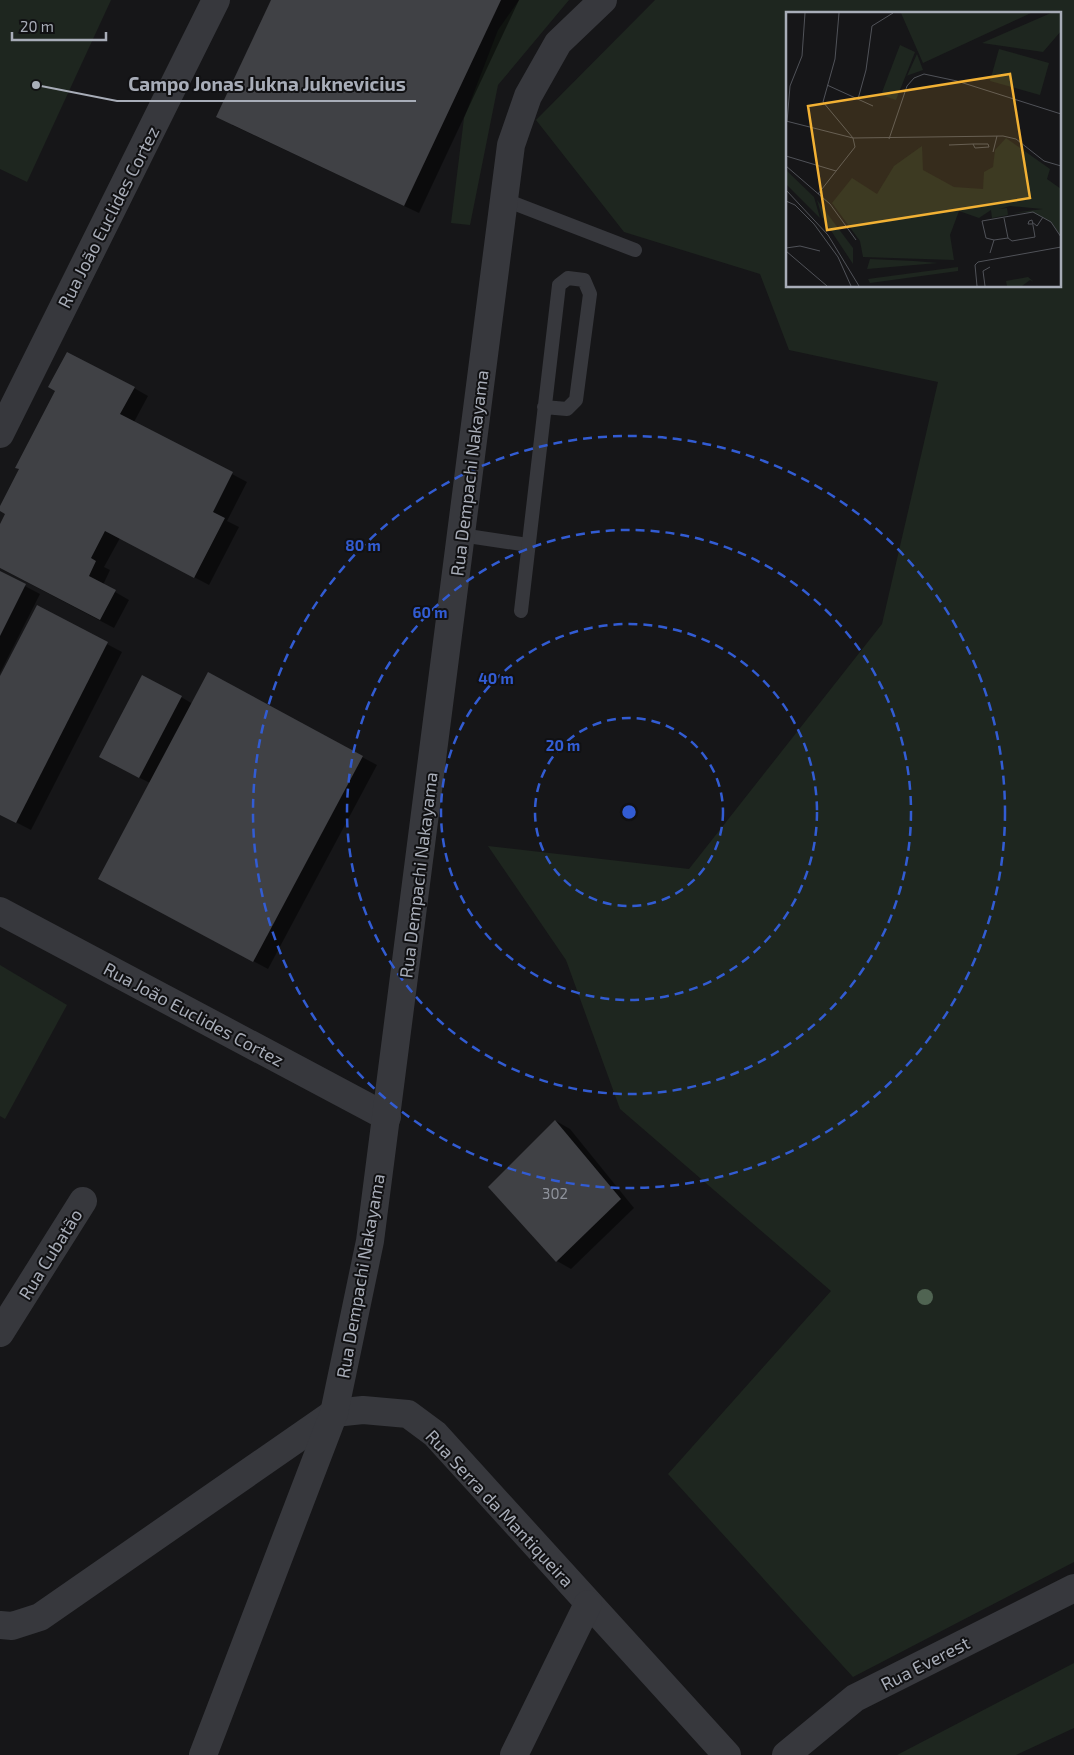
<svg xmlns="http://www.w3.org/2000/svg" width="1074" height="1755" viewBox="0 0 1074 1755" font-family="'Exo 2',sans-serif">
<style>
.green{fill:#1e261f;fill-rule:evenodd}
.shadow{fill:#0007}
.building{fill:#404145}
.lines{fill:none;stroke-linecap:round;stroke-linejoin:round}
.service{stroke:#37383d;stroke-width:14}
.minor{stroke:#37383d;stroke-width:28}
.tertiary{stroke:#37383d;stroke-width:28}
.tree{fill:#506452}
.ring{fill:none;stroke:#325cd3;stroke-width:2.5;stroke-dasharray:9 6}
.labels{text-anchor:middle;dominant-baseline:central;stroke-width:4;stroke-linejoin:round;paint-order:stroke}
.number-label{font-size:15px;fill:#8e929b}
.street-label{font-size:18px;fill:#a8adb8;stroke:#111113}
.inset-road{fill:none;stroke:#505258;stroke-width:1}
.view{fill:#f2b134;fill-opacity:0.15;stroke:#f2b134;stroke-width:2.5}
.inset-edge{fill:none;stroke:#a8adb8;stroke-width:2.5}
.centre{fill:#325cd3;stroke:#111113;stroke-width:2.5}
.ring-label{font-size:15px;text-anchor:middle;font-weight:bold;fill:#325cd3;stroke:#111113;stroke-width:4;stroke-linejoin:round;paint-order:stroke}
.leader{fill:none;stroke:#a8adb8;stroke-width:2}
.callout-dot{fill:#a8adb8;stroke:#111113;stroke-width:2}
.callout-label{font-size:19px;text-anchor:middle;font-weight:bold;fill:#a8adb8;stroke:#111113;stroke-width:4;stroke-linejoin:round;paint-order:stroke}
</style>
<rect width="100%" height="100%" fill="#161618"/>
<g class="green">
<polygon points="0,0 111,0 27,182 0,169"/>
<polygon points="519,0 569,0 498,85 470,225 451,223 464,118 498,30"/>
<path d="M655 0H1074V1562L853 1677 668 1474 831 1291 620 1109 566 960 488 846 689 869 882 624 938 382 789 350 760 274 624 232 536 120ZM788 14H1060V286H788Z"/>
<polygon points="0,965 67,1005 5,1119 0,1116"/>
<polygon points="1074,1663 1074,1728 1016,1755 897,1755"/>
</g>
<g class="shadow">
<polygon points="273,0 519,0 419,213 232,125"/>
<polygon points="134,388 148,396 134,422 247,482 227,521 239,527 209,585 120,538 104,567 110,570 103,585 129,600 114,628 0,568 0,527 7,513 0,508"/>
<polygon points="0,573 40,594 0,673"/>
<polygon points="37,607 122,652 31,830 0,814 0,679"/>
<polygon points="181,697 193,704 362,757 377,765 268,969 114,887 150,783 114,765"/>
<polygon points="556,1121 570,1129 634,1208 571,1269 557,1261"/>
</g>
<g class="building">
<polygon points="271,0 501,0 404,206 216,117"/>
<polygon points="67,352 135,387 120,414 233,472 213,512 225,518 194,578 105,531 91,558 96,561 89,576 116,590 100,620 0,568 0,524 5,514 0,511 0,506 19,469 15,468 55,391 48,387"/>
<polygon points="0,571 26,584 0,636"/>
<polygon points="37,605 108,642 16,823 0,815 0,676"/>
<polygon points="208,672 363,756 253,962 98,879"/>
<polygon points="142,675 182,696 139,778 99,757"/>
<polygon points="555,1120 621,1199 556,1262 488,1187"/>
</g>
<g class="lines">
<g class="service">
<polyline points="503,199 635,250"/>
<polyline points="461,535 528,545"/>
<polyline points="521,611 559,285 568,278 584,280 590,294 576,400 567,409 544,407"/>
</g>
<g class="minor">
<polyline points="0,434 216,0"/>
<polyline points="0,911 387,1117"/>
<polyline points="0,1333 83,1201"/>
<polyline points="0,1625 12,1626 40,1617 334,1413 363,1410 408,1414 435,1434 727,1755"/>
<polyline points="514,1755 588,1604"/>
<polyline points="786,1755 855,1698 1074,1588"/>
</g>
<polyline class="tertiary" points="203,1755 334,1413 370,1241 511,145 528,96 558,43 603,0"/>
</g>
<circle class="tree" cx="925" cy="1297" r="8"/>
<g class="ring">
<circle cx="629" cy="812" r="94"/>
<circle cx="629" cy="812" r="188"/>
<circle cx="629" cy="812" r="282"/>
<circle cx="629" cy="812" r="376"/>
</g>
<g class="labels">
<g class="number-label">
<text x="555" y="1193">302</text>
</g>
<g class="street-label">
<text transform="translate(108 217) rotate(-63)">Rua João Euclides Cortez</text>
<text transform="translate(469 473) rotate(-83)">Rua Dempachi Nakayama</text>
<text transform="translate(418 875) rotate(-83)">Rua Dempachi Nakayama</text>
<text transform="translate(194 1014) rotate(28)">Rua João Euclides Cortez</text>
<text transform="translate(50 1254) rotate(-58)">Rua Cubatão</text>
<text transform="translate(360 1276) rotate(-80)">Rua Dempachi Nakayama</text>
<text transform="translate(500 1508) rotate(47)">Rua Serra da Mantiqueira</text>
<text transform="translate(925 1663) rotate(-27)">Rua Everest</text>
</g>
</g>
<g transform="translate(786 12)">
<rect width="275" height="275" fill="#161618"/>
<path d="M115 1H245L137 51ZM265 1H275V19L257 40 196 31ZM114 33 129 40 110 88 95 83ZM213 37 263 51 254 83 204 69ZM131 42 137 58 120 64H121ZM220 126 264 157 261 167 275 177V224L265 210 246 200 227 201 257 197 224 194 213 197 221 196 222 203 206 206 205 198 193 206 173 199 164 223 168 248 77 245 74 229 46 191 66 166 91 182 108 154 136 134 137 158 168 175 197 177 198 160 207 155 209 138ZM0 158 28 185 34 206 0 172ZM31 188 67 236V252L36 205ZM84 247 128 249 152 251 81 257ZM172 255V259L84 271 82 267ZM242 265 248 270 244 268 236 274H221L220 269Z" fill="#1e261f"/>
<path class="inset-road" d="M41 73 87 94M72 87 80 58 86 14 107 1M0 109 67 126 217 124 230 127 258 149 275 154M1 110 4 74 16 44 19 1M103 127 121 74 128 66 138 62 171 69 275 102M163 133 187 132H202L203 135 189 136 187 132M207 140 211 124M0 144 50 159M0 154 44 192 70 228M0 178 42 223 73 274M32 182 69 135 67 126 37 90 49 47 53 1M0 189 9 193 28 212 52 245 65 274M246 210 251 214 257 205M222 226 226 229 249 225 248 219 246 208 243 209 242 212H246M208 228 200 226 196 209 247 200 265 210 275 225M0 236 14 234 34 239M0 239 41 274M204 241 208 228 222 226 218 206M191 274 189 253 192 250 275 235M199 274 197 259 204 255"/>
<path class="view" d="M224 62 244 186 41 218 22 94Z"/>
<rect width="275" height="275" class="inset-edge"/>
</g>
<circle cx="629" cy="812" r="8" class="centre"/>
<g class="ring-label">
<text x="363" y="551">80 m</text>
<text x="430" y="618">60 m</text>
<text x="496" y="684">40 m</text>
<text x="563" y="751">20 m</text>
</g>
<path class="leader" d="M36 85L117 101H416"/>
<circle class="callout-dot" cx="36" cy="85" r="5"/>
<g class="callout-label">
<text x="267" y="91">Campo Jonas Jukna Juknevicius</text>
</g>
<path d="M12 32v8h94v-8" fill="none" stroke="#a8adb8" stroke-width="2.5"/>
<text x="20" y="32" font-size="15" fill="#a8adb8" stroke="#111113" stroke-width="4" paint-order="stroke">20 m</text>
</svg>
